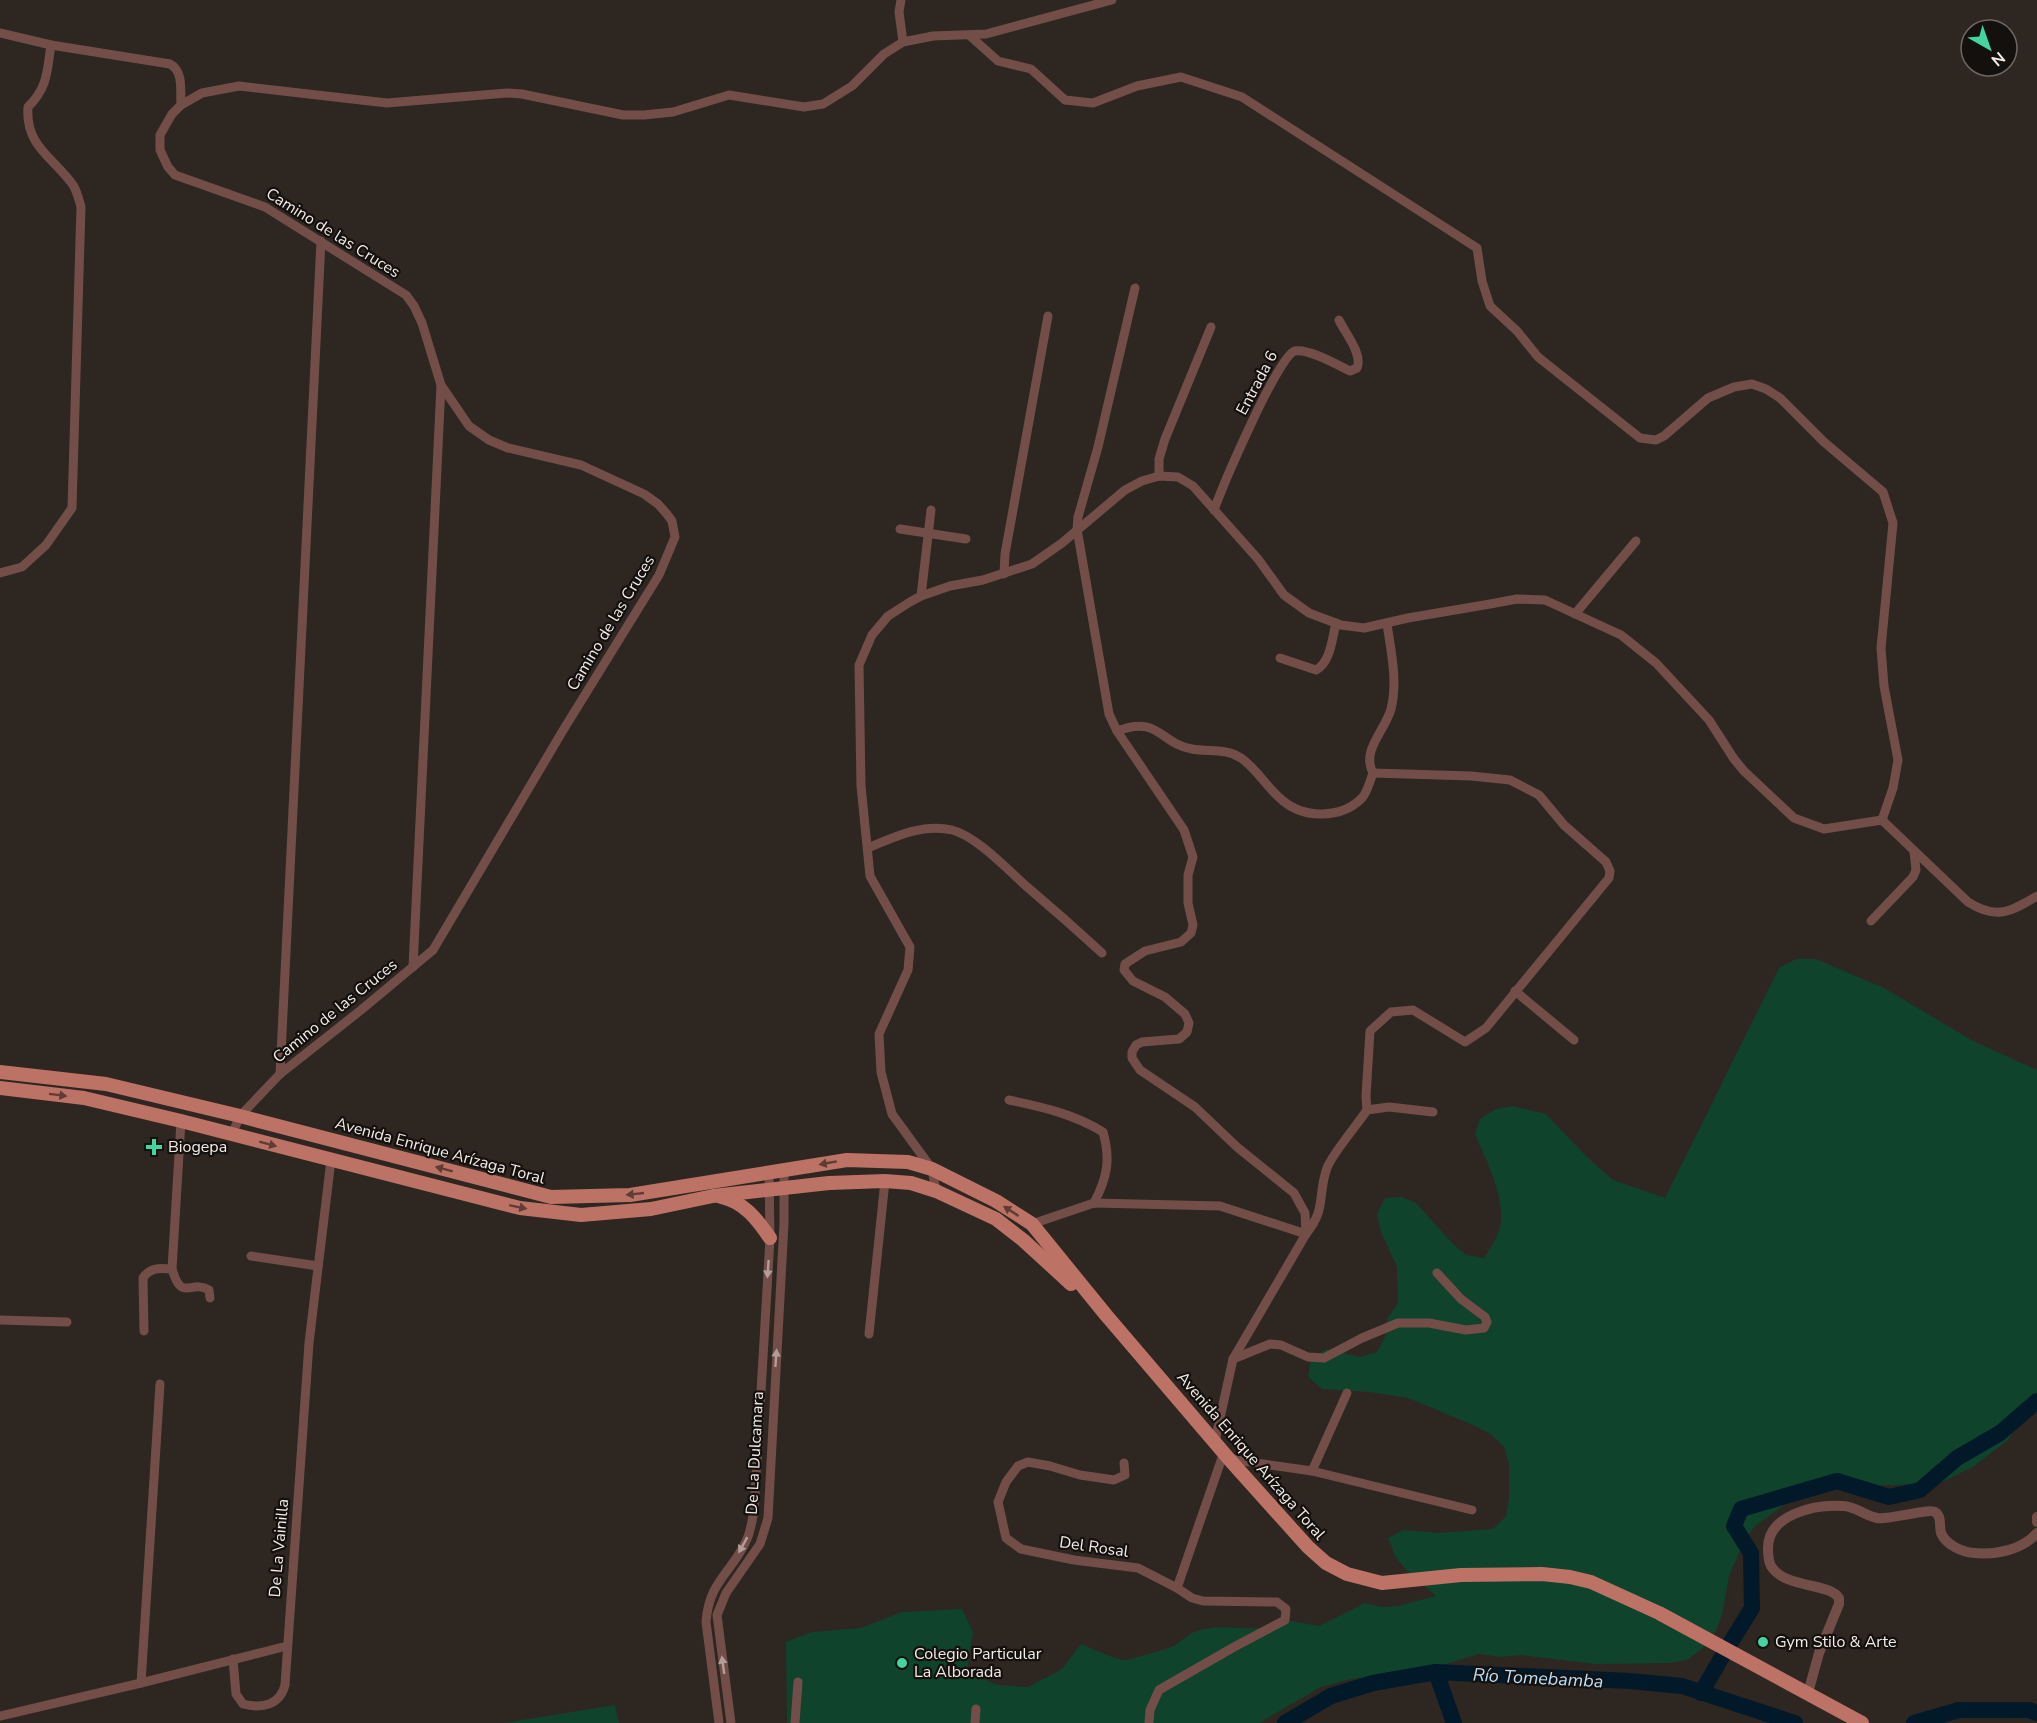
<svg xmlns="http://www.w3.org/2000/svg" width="2037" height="1723" viewBox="0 0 2037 1723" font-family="'Nunito Sans',sans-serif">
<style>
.green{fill:#10432b}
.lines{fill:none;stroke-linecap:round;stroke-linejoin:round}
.river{stroke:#02192a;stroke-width:16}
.minor{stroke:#734e48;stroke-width:9}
.tertiary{stroke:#734e48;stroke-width:10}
.primary{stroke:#bc7265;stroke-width:14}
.oneway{fill:#603c35}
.oneway2{fill:#b29d98}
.poi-dot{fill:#44d49f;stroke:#14100e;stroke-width:2}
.labels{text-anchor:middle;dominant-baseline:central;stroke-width:4.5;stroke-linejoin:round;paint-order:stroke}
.street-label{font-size:16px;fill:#f2ece9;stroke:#14100e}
.poi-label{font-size:16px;fill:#f2ece9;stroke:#14100e;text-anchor:start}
.water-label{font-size:18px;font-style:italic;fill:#b9defc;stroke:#14100e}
</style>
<rect width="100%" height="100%" fill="#2e2621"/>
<g class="green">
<path d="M1796 959H1816L1884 988 1973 1041 2037 1070V1395L2008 1440 1973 1467 1940 1483 1842 1487 1807 1495 1788 1502 1755 1526 1744 1541 1729 1576 1722 1615 1716 1631 1703 1648 1687 1660 1670 1663 1595 1664 1520 1655 1501 1657 1479 1654 1419 1672 1351 1679 1321 1687 1259 1723H787L786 1642 812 1632 861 1628 902 1612 962 1609 973 1632 967 1671 997 1685 1028 1687 1062 1669 1081 1644C1091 1648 1116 1660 1124 1660 1129 1660 1168 1649 1173 1646 1186 1639 1188 1632 1205 1629 1231 1623 1261 1636 1285 1620L1319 1626 1365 1603 1382 1607 1398 1606 1436 1596 1406 1570 1395 1556 1388 1538 1403 1530 1439 1533 1493 1529 1506 1516 1509 1498V1464L1504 1447 1491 1434 1475 1426 1408 1398 1369 1392 1322 1389 1308 1377 1311 1359 1326 1349 1360 1357 1377 1352 1385 1337 1387 1319 1398 1303 1397 1267 1381 1232 1377 1214 1385 1198 1402 1197 1416 1203 1453 1244 1466 1255 1484 1258C1491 1247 1501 1233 1501 1219 1502 1189 1486 1161 1475 1134L1480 1119 1496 1109 1513 1106 1546 1114 1586 1156 1613 1180 1665 1198 1779 968Z"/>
<polygon points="615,1705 619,1723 504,1723"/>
</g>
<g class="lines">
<g class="river">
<polyline points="1731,1642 1752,1608 1751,1553 1734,1526 1741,1509 1837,1481 1889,1497 1920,1490 1957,1458 2000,1433 2037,1401"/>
<polyline points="1436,1672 1454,1723"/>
<polyline points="1701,1693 1722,1657"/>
<polyline points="1285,1723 1331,1696 1373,1683 1436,1672 1630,1681 1682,1686 1795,1723"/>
<polyline points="1914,1723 1959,1710 2029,1710 2037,1713"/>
</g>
<g class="minor">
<polyline points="901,0 899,12 903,42"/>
<path d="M0 33 51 45 170 64C184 71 180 92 181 105"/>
<polyline points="969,35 998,61 1031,69 1065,100 1093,103 1137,86 1181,77 1242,97 1477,248 1482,281 1490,306 1517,331 1538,357 1640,438 1656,440 1664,436 1708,398 1734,387 1752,384 1766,389 1780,398 1824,442 1883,492 1893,523 1881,648 1884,686 1898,760 1893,788 1882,820"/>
<polyline points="1159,476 1159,459 1165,439 1211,327"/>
<path d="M1214 510C1222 488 1278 355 1295 351 1308 348 1338 365 1350 371L1357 368C1363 354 1345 333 1339 320"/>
<polyline points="900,529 966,539"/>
<path d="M0 573 22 567 46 545 72 508 81 207C79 200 77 191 73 185 53 157 25 146 28 107 48 87 47 71 51 45"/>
<polyline points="1004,574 1005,554 1048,316"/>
<polyline points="921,596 931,510"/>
<polyline points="1575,614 1636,541"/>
<path d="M1280 658 1316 670C1331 662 1332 638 1336 623"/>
<path d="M1117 731C1159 715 1159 743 1192 749 1209 752 1226 748 1241 758 1257 769 1267 788 1282 800 1304 819 1341 819 1362 798 1367 793 1370 781 1373 773L1471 776 1510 780 1539 795 1564 825 1606 862 1610 871 1609 878 1486 1028 1465 1042 1413 1010 1391 1012 1370 1031 1366 1096 1367 1110"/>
<path d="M1373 773C1361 750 1385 731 1391 709 1398 682 1391 651 1387 624"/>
<path d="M868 848C894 837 923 823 952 830 976 836 1007 869 1026 886 1052 908 1077 930 1102 953"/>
<polyline points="1871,921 1913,877 1916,870 1914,852"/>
<polyline points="413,967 441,385"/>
<polyline points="1515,991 1574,1040"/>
<polyline points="280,1074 321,241"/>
<path d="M1009 1100C1042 1107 1074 1114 1103 1132 1111 1160 1107 1178 1094 1203"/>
<path d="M181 1121 172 1269C182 1303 190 1279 209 1290L210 1298"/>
<polyline points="232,1134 240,1116 280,1074 361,1010 433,950 562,732 659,575 675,537 672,521 666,513 658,504 644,494 581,465 508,448 489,440 469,426 441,385 422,323 414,306 406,295 265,207 175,175 168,167 160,150 160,135 172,114 181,105 202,93 239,86 387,103 507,93 522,94 623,115 644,115 673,112 729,95 804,107 823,104 852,86 884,54 903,42 933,36 986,34 1112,0"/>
<path d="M936 1191 932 1169 892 1114 881 1072 879 1034 908 970 910 947 870 876 861 786 859 665 872 635 888 616 910 602 921 596 950 586 983 580 1032 564 1062 543 1125 490 1142 481 1159 476 1178 477 1193 486 1258 559 1284 595 1309 613 1341 625 1364 628 1408 618 1490 604 1517 599 1545 600 1621 635 1656 663 1709 720 1734 759 1744 771 1794 818 1824 829 1882 820 1968 902C1996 920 2011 912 2037 896"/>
<polyline points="1032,1224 1094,1203 1220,1206 1306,1234 1305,1213 1294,1193 1237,1147 1195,1107 1140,1070 1132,1058 1132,1052 1136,1045 1142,1042 1179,1039 1187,1032 1189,1023 1185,1014 1165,997 1133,981 1124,970 1125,964 1145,951 1181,942 1191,933 1193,925 1188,903 1188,875 1193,857 1184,830 1117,731 1109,714 1077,529 1078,517 1098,447 1135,288"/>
<polyline points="251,1256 318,1266"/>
<polyline points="0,1320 67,1322"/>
<path d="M144 1331 143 1278C150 1267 160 1268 172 1269"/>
<polyline points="869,1334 885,1181"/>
<polyline points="1233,1359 1270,1344 1281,1345 1308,1357 1324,1358 1362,1338 1398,1323 1429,1323 1466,1330 1484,1328 1487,1322 1485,1317 1461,1299 1437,1273"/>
<path d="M1215 1441 1233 1359 1306 1234C1327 1208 1317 1196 1327 1168 1332 1154 1358 1124 1367 1110L1389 1107 1433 1112"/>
<polyline points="1229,1459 1312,1471 1472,1510"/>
<polyline points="1124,1463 1125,1475 1114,1480 1080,1475 1050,1466 1028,1462 1018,1466 1006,1482 998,1502 1006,1538 1021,1549 1074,1560 1138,1568 1177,1588"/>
<polyline points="1312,1471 1347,1393"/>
<path d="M233 1659 236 1694 243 1704C262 1709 280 1705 285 1685L309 1343 331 1160"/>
<polyline points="141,1683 160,1384"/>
<polyline points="0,1716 141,1683 287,1646"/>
<path d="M719 1723 706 1622C709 1580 733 1572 747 1539 751 1530 752 1520 754 1511L770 1238 769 1173"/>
<polyline points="731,1723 717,1615 726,1593 760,1544 768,1518 784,1224 784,1171"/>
<polyline points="795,1723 798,1682"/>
<polyline points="975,1723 976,1709"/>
<polyline points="1149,1723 1150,1710 1159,1690 1234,1647 1285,1620 1286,1609 1277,1602 1203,1601 1192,1598 1177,1588 1224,1452"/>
</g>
<g class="tertiary">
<polyline points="2037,1517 2037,1522"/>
<path d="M1808 1693 1819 1653 1839 1604V1598C1828 1582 1785 1589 1771 1566 1768 1560 1768 1554 1768 1548 1768 1514 1816 1504 1843 1506 1855 1506 1865 1516 1877 1518 1889 1520 1929 1508 1935 1512 1942 1516 1939 1526 1941 1533 1946 1545 1962 1552 1974 1553 1996 1555 2022 1550 2037 1533"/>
</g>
<g class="primary">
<polyline points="0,1072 106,1084 240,1116 551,1197 630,1195 847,1160 908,1162 932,1169 996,1201 1032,1224 1106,1315 1229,1459 1308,1547 1326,1563 1347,1574 1382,1583 1461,1575 1542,1574 1570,1577 1591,1582 1659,1613 1862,1723"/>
<polyline points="0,1088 84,1098 181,1121 520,1208 581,1215 651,1209 713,1196 829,1183 885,1181 911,1183 936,1191 996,1219 1023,1240 1071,1284"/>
<path d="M721 1197C744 1202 757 1219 770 1238"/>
</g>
</g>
<defs><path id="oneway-solid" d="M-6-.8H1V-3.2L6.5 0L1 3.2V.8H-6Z" transform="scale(1.5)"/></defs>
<g class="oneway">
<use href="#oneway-solid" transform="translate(58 1095) rotate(7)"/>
<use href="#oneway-solid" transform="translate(268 1144) rotate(15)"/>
<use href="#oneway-solid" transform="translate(828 1163) rotate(170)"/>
<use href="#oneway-solid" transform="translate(444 1169) rotate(-165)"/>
<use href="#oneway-solid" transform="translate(635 1194) rotate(174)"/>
<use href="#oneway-solid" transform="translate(518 1207) rotate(12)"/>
<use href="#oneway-solid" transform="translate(1011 1211) rotate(-147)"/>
</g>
<g class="oneway2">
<use href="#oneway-solid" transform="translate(768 1269) rotate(94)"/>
<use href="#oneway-solid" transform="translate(776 1358) rotate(-86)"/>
<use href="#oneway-solid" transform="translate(743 1545) rotate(119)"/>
<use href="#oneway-solid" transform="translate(723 1665) rotate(-98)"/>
</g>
<g class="poi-dot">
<path d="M151 1138h6v6h6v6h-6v6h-6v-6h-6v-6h6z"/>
<circle cx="1763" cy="1642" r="6"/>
<circle cx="902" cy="1663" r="6"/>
</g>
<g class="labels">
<g class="street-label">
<text transform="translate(333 233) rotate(32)">Camino de las Cruces</text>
<text transform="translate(1257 383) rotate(-62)">Entrada 6</text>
<text transform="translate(611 623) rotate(-59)">Camino de las Cruces</text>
<text transform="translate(335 1011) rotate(-39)">Camino de las Cruces</text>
<text transform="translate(440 1151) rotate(15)">Avenida Enrique Arízaga Toral</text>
<text transform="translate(755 1453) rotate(-87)">De La Dulcamara</text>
<text transform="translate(1251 1456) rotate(49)">Avenida Enrique Arízaga Toral</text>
<text transform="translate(1094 1547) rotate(8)">Del Rosal</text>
<text transform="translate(279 1548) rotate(-85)">De La Vainilla</text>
</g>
<g class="poi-label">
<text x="168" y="1147">Biogepa</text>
<text x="1775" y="1642">Gym Stilo &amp; Arte</text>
<text x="914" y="1654">Colegio Particular<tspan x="914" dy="18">La Alborada</tspan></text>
</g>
<g class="water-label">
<text transform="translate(1538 1678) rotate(3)">Río Tomebamba</text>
</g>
</g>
<g transform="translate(1989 48) rotate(140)"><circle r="28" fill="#14100e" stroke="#6d6866" stroke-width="1.5"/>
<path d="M0-4.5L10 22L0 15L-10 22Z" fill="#44d49f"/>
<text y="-9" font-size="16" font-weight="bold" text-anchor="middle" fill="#f2ece9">N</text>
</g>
</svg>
